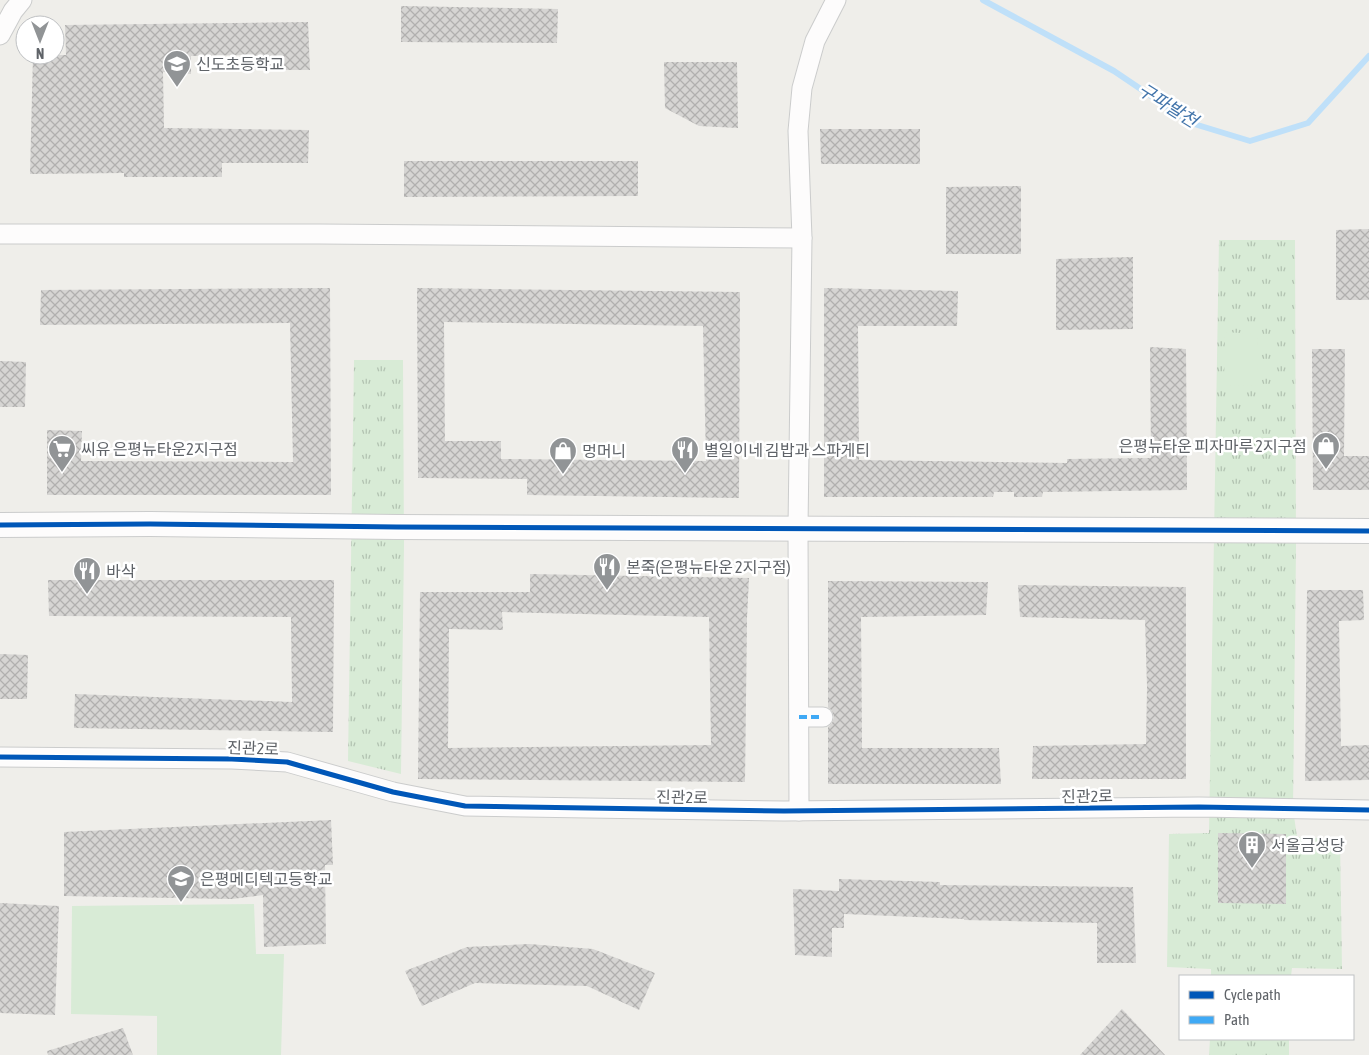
<svg xmlns="http://www.w3.org/2000/svg" width="1369" height="1055" viewBox="0 0 1369 1055" font-family="'Asap Condensed','Noto Sans KR',sans-serif">
<style>
.grass{fill:url(#grass-tufts)}
.garden{fill:#d8ebd6}
.lines{fill:none;stroke-linecap:round;stroke-linejoin:round}
.stream{stroke:#bfe0f9;stroke-width:6}
.building{fill:url(#building-cross-hatch);fill-rule:evenodd}
.minor-casing{stroke:#cbcccc;stroke-width:21}
.tertiary-casing{stroke:#cbcccc;stroke-width:26}
.minor{stroke:#fdfcfc;stroke-width:19}
.tertiary{stroke:#fdfcfc;stroke-width:24}
.quiet{stroke:#3fa9f5;stroke-width:4;stroke-dasharray:8 4;stroke-linecap:butt}
.cycleway-casing{stroke:#fff;stroke-width:8}
.cycleway{stroke:#0057b8;stroke-width:5}
.labels{text-anchor:middle;dominant-baseline:central;stroke-width:5;stroke-linejoin:round;paint-order:stroke}
.poi-label{font-size:16px;fill:#5f6368;stroke:#fff;text-anchor:start}
.street-label{font-size:16px;fill:#5f6368;stroke:#fff}
.water-label{font-size:18px;font-style:italic;fill:#4174aa;stroke:#fff}
</style>
<defs>
<pattern id="grass-tufts" width="24" height="20" patternUnits="userSpaceOnUse" patternTransform="scale(1.25)"><rect width="24" height="20" fill="#d8ebd6"/><path d="M3 7l-1-3M5 7V3M7 7l1-3M15 17l-1-3M17 17v-4M19 17l1-3" fill="none" stroke="#b2c2b1"/></pattern>
<pattern id="building-cross-hatch" width="8" height="8" patternUnits="userSpaceOnUse" patternTransform="scale(1.25)"><rect width="8" height="8" fill="#d6d5d3"/><path d="M0 0l8 8M0 8l8-8" fill="none" stroke="#b1b0af"/></pattern>
</defs>
<rect width="100%" height="100%" fill="#efeeea"/>
<g class="grass">
<polygon points="1219,240 1295,240 1296,549 1293,809 1297,837 1340,839 1342,969 1292,968 1291,976 1211,976 1211,969 1167,967 1169,834 1209,833"/>
<polygon points="354,360 403,360 404,545 401,774 348,761"/>
<polygon points="1210,1039 1289,1039 1289,1055 1209,1055"/>
</g>
<g class="garden">
<polygon points="1225,332 1257,334 1258,385 1224,386"/>
<polygon points="254,904 256,954 284,954 281,1055 157,1055 157,1016 71,1014 72,906"/>
</g>
<g class="lines">
<polyline class="stream" points="983,0 1114,71 1191,123 1250,141 1308,123 1369,56"/>
</g>
<g class="building">
<polygon points="401,6 558,9 557,43 401,42"/>
<polygon points="308,22 310,70 247,70 247,55 191,56 191,74 163,72 164,128 309,130 308,163 222,163 222,177 124,177 124,173 30,174 33,55 66,55 65,25"/>
<polygon points="664,62 737,62 738,128 699,126 665,108"/>
<polygon points="820,129 920,129 920,164 821,164"/>
<polygon points="404,161 638,161 638,196 404,197"/>
<polygon points="1021,186 1021,254 946,254 946,187"/>
<polygon points="1369,229 1369,300 1336,300 1336,230"/>
<polygon points="1133,257 1133,329 1056,330 1056,259"/>
<polygon points="330,288 331,495 47,495 47,430 82,431 81,461 293,462 290,323 40,325 41,290"/>
<path d="M417 288 740 292 739 498 527 495V479L418 478ZM444 322 703 326 706 461 501 459V441H445Z"/>
<polygon points="824,288 958,291 957,326 858,326 859,460 1067,463 1067,459 1151,458 1150,347 1186,349 1187,490 1043,492 1042,497 1014,497 1014,492 994,492 993,497 824,497"/>
<polygon points="1312,349 1345,349 1344,456 1369,456 1369,490 1313,490"/>
<polygon points="0,361 26,362 25,407 0,407"/>
<path d="M530 574 749 578 747 618 745 782 418 779 420 592H530ZM502 612 709 617 711 745 448 748 449 629 503 630Z"/>
<polygon points="48,580 334,580 333,732 74,728 75,694 292,702 291,617 49,616"/>
<polygon points="828,581 988,582 986,615 861,617 862,748 999,748 1001,784 828,784 828,727 832,723 834,717 832,711 828,707"/>
<polygon points="1018,585 1186,587 1186,779 1032,779 1033,746 1146,744 1147,687 1145,620 1020,617"/>
<polygon points="1307,590 1363,590 1364,620 1339,621 1341,746 1369,745 1369,780 1305,781"/>
<polygon points="0,654 28,655 27,699 0,699"/>
<polygon points="331,820 333,865 325,865 326,944 264,947 263,895 232,899 64,896 64,832"/>
<polygon points="1218,833 1286,834 1286,904 1218,903"/>
<polygon points="839,879 940,882 940,885 1133,887 1136,963 1097,963 1097,923 964,920 964,919 844,914 844,928 832,928 832,957 795,955 793,889 839,891"/>
<polygon points="0,903 59,906 55,1015 0,1013"/>
<polygon points="529,944 593,949 655,973 639,1010 587,986 475,983 422,1006 405,971 467,947"/>
<polygon points="1122,1009 1165,1055 1080,1055"/>
<polygon points="123,1028 133,1055 48,1055 47,1051"/>
</g>
<g class="lines">
<defs>
<g id="minor">
<polyline points="0,35 13,11 22,0"/>
<polyline points="0,234 319,234 802,238"/>
<polyline points="799,717 823,717"/>
<polyline points="0,757 232,759 287,762 393,792 465,806 784,811 1199,807 1369,810"/>
<polyline points="799,811 798,527 802,238 798,131 802,88 815,41 836,0"/>
</g>
<polyline id="tertiary" points="0,525 150,524 397,527 1369,531"/>
</defs>
<use href="#minor" class="minor-casing"/>
<use href="#tertiary" class="tertiary-casing"/>
<use href="#minor" class="minor"/>
<use href="#tertiary" class="tertiary"/>
<polyline class="quiet" points="799,717 823,717"/>
<defs>
<g id="cycleway">
<polyline points="0,525 150,524 397,527 1369,531"/>
<polyline points="0,757 232,759 287,762 393,792 465,806 784,811 1199,807 1369,810"/>
</g>
</defs>
<use href="#cycleway" class="cycleway-casing"/>
<use href="#cycleway" class="cycleway"/>
</g>
<defs>
<symbol id="school-pin" viewBox="-11 -11 22 30"><path d="M0 17L-7.5 6A9.5 9.5 0 1 1 7.5 6Z" fill="#919496" stroke="#fff"/><path d="M0-5L7-2L0 1L-7-2ZM-4 1L0 2.5L4 1V4Q0 6-4 4Z" fill="#fff"/></symbol>
<symbol id="shop-pin" viewBox="-11 -11 22 30"><path d="M0 17L-7.5 6A9.5 9.5 0 1 1 7.5 6Z" fill="#919496" stroke="#fff"/><path d="M-5-2.5h2.3a2.7 3.5 0 0 1 5.4 0H5L5.5 6h-11ZM-1.5-2.5h3a1.5 2.3 0 0 0-3 0Z" fill="#fff"/></symbol>
<symbol id="supermarket-pin" viewBox="-11 -11 22 30"><path d="M0 17L-7.5 6A9.5 9.5 0 1 1 7.5 6Z" fill="#919496" stroke="#fff"/><path d="M-6-5.5h2.5l.6 2H6L4.5 2H-2.5L-4.4-4H-6ZM-1.5 3.2a1.3 1.3 0 1 0 .1 0ZM3 3.2a1.3 1.3 0 1 0 .1 0Z" fill="#fff"/></symbol>
<symbol id="restaurant-pin" viewBox="-11 -11 22 30"><path d="M0 17L-7.5 6A9.5 9.5 0 1 1 7.5 6Z" fill="#919496" stroke="#fff"/><path d="M-5-6h1v4h1v-4h1v4h1v-4h1v5L-1.5 .5V6h-2V.5L-5-1ZM5-6V6H3V1.5H1.5Q1.5-4 5-6Z" fill="#fff"/></symbol>
<symbol id="building-pin" viewBox="-11 -11 22 30"><path d="M0 17L-7.5 6A9.5 9.5 0 1 1 7.5 6Z" fill="#919496" stroke="#fff"/><path d="M-4-6H4V6H1V3H-1V6H-4ZM-2.5-4.3h1.7v1.8h-1.7ZM.8-4.3h1.7v1.8H.8ZM-2.5-1h1.7V.8h-1.7ZM.8-1h1.7V.8H.8Z" fill="#fff"/></symbol>
</defs>
<g fill-rule="evenodd">
<use href="#school-pin" x="161" y="48" width="32" height="43"/>
<use href="#shop-pin" x="1310" y="430" width="32" height="43"/>
<use href="#supermarket-pin" x="46" y="433" width="32" height="43"/>
<use href="#restaurant-pin" x="669" y="434" width="32" height="43"/>
<use href="#shop-pin" x="547" y="435" width="32" height="43"/>
<use href="#restaurant-pin" x="591" y="551" width="32" height="43"/>
<use href="#restaurant-pin" x="71" y="555" width="32" height="43"/>
<use href="#building-pin" x="1236" y="829" width="32" height="43"/>
<use href="#school-pin" x="165" y="863" width="32" height="43"/>
</g>
<g class="labels">
<g class="poi-label">
<text x="196" y="64">신도초등학교</text>
<text x="1307" y="446" text-anchor="end">은평뉴타운 피자마루 2지구점</text>
<text x="81" y="449">씨유 은평뉴타운2지구점</text>
<text x="704" y="450">별일이네 김밥과 스파게티</text>
<text x="582" y="451">멍머니</text>
<text x="626" y="567">본죽(은평뉴타운 2지구점)</text>
<text x="106" y="571">바삭</text>
<text x="1271" y="845">서울금성당</text>
<text x="200" y="879">은평메디텍고등학교</text>
</g>
<g class="street-label">
<text transform="translate(253 748) rotate(2)">진관2로</text>
<text transform="translate(1087 796) rotate(-1)">진관2로</text>
<text transform="translate(682 797) rotate(1)">진관2로</text>
</g>
<g class="water-label">
<text transform="translate(1168 105) rotate(32)">구파발천</text>
</g>
</g>
<rect x="1179" y="975" width="175" height="65" fill="#ffffff" stroke="#bfc1c3"/>
<rect x="1189" y="991" width="25" height="8" fill="#0057b8" stroke="#bfc1c3"/>
<text x="1224" y="1000" font-size="15" fill="#5f6368">Cycle path</text>
<rect x="1189" y="1016" width="25" height="8" fill="#3fa9f5" stroke="#bfc1c3"/>
<text x="1224" y="1025" font-size="15" fill="#5f6368">Path</text>
<g transform="translate(40 40) rotate(180)"><circle r="24" fill="#ffffff" stroke="#bfc1c3"/>
<path d="M0-4L9 19L0 12L-9 19Z" fill="#919496"/>
<text y="-8" font-size="14" font-weight="bold" text-anchor="middle" fill="#5f6368">N</text>
</g>
</svg>
